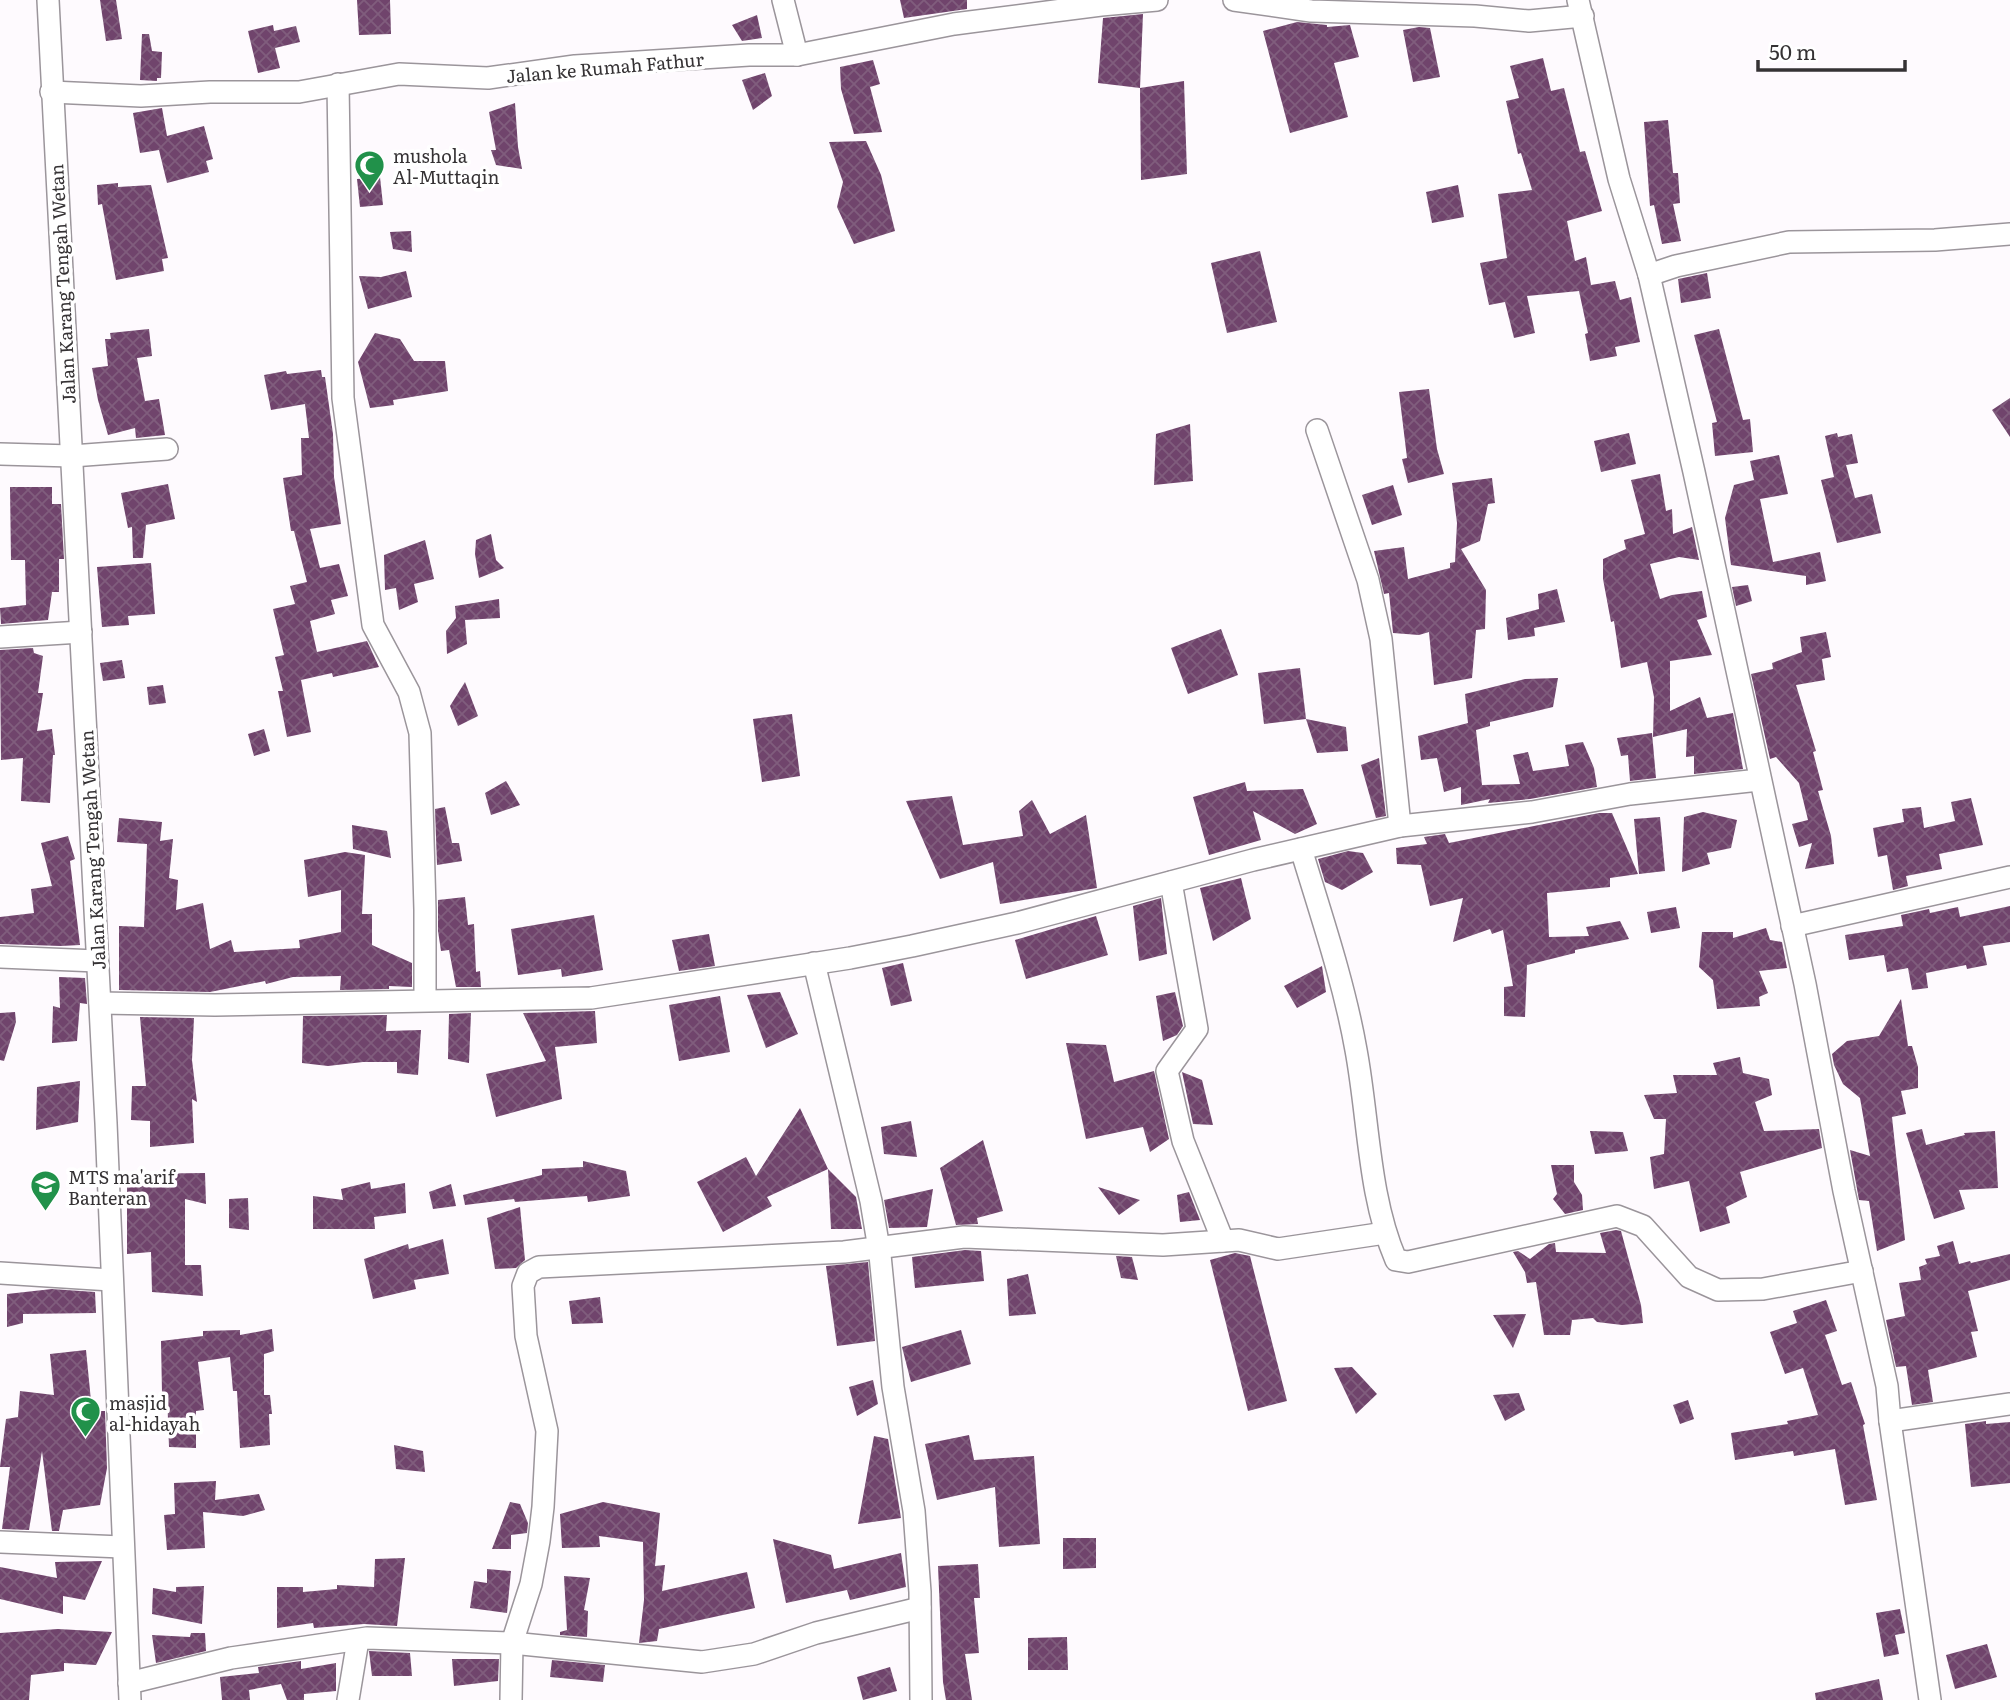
<svg xmlns="http://www.w3.org/2000/svg" width="2010" height="1700" viewBox="0 0 2010 1700" font-family="Literata,serif">
<style>
.building{fill:url(#building-cross-hatch)}
.lines{fill:none;stroke-linecap:round;stroke-linejoin:round}
.minor-casing{stroke:#9b959b;stroke-width:24}
.minor{stroke:#fff;stroke-width:21}
.labels{text-anchor:middle;dominant-baseline:central;stroke-width:7;stroke-linejoin:round;paint-order:stroke}
.street-label{font-size:18px;fill:#353234;stroke:#fff}
.poi-label{font-size:18px;fill:#353234;stroke:#fff;text-anchor:start}
</style>
<defs>
<pattern id="building-cross-hatch" width="8" height="8" patternUnits="userSpaceOnUse" patternTransform="scale(1.75)"><rect width="8" height="8" fill="#70446c"/><path d="M0 0l8 8M0 8l8-8" fill="none" stroke="#805d7d"/></pattern>
</defs>
<rect width="100%" height="100%" fill="#fefafe"/>
<g class="building">
<polygon points="100,0 116,0 122,39 106,41"/>
<polygon points="357,0 390,0 391,34 359,35"/>
<polygon points="900,0 967,0 967,9 904,18"/>
<polygon points="1143,14 1140,88 1098,83 1103,18"/>
<polygon points="757,15 762,38 742,41 732,25"/>
<polygon points="1297,22 1327,25 1327,27 1350,25 1359,57 1334,63 1348,117 1290,133 1263,31"/>
<polygon points="273,25 274,31 296,26 300,42 275,48 280,68 258,73 248,31"/>
<polygon points="1419,27 1430,28 1440,77 1413,82 1403,30"/>
<polygon points="142,34 149,34 152,51 162,52 161,78 157,78 157,81 140,80"/>
<polygon points="1543,58 1551,91 1564,88 1580,152 1585,151 1602,211 1567,221 1575,261 1586,257 1591,285 1615,281 1620,300 1631,297 1640,342 1615,347 1617,356 1590,361 1585,334 1588,333 1579,291 1527,296 1535,333 1514,338 1505,302 1489,305 1480,263 1507,258 1498,194 1532,190 1521,153 1518,154 1506,101 1519,98 1510,66"/>
<polygon points="873,60 880,84 870,87 882,132 854,134 841,89 840,67"/>
<polygon points="765,73 772,96 753,110 742,80"/>
<polygon points="1184,81 1187,174 1141,180 1140,88"/>
<polygon points="515,103 518,147 522,169 496,165 491,150 496,150 489,112"/>
<polygon points="162,108 167,136 204,126 213,159 206,161 209,172 167,183 159,150 140,153 133,113"/>
<polygon points="1668,120 1673,173 1678,173 1680,203 1673,204 1681,241 1662,244 1654,205 1650,206 1644,122"/>
<polygon points="866,141 881,175 895,231 854,244 837,207 843,182 829,142"/>
<polygon points="380,177 383,205 360,207 357,179"/>
<polygon points="118,183 118,187 151,185 168,258 162,259 164,271 116,280 102,204 98,205 97,185"/>
<polygon points="1458,185 1464,217 1432,223 1426,192"/>
<polygon points="411,231 412,252 393,249 390,232"/>
<polygon points="1260,251 1277,322 1227,333 1211,263"/>
<polygon points="406,271 412,297 368,309 359,276 381,277"/>
<polygon points="1707,273 1711,298 1681,303 1678,279"/>
<polygon points="149,329 152,356 137,358 145,401 159,399 165,435 136,438 135,428 108,435 98,400 92,368 108,366 105,339 111,339 110,333"/>
<polygon points="1719,329 1743,420 1750,419 1753,452 1715,456 1712,423 1717,422 1694,335"/>
<polygon points="375,333 400,339 414,361 445,361 448,391 393,400 394,405 370,408 358,362"/>
<polygon points="321,370 322,377 325,377 333,434 334,477 341,524 310,529 320,568 339,564 348,596 331,600 335,614 310,621 317,652 367,641 379,667 333,677 332,673 301,680 311,732 287,737 278,691 283,691 275,657 284,655 273,609 295,604 290,586 307,582 294,531 291,531 283,478 302,475 301,438 309,438 305,404 271,410 264,375 286,371 287,374"/>
<polygon points="1429,389 1437,449 1444,474 1408,483 1402,459 1407,458 1399,392"/>
<polygon points="2010,398 2010,437 1992,410"/>
<polygon points="1190,424 1193,481 1154,485 1156,434"/>
<polygon points="1629,433 1636,464 1601,472 1594,441"/>
<polygon points="1837,433 1838,437 1852,434 1858,463 1846,465 1855,498 1872,494 1881,533 1837,543 1821,480 1834,477 1825,436"/>
<polygon points="1779,455 1788,494 1760,499 1773,562 1820,552 1826,581 1806,585 1806,576 1731,565 1725,518 1734,485 1754,480 1750,461"/>
<polygon points="1660,474 1666,511 1672,509 1673,534 1692,527 1699,560 1679,557 1650,564 1660,599 1672,595 1702,591 1707,617 1697,620 1712,655 1670,661 1670,711 1700,697 1707,718 1733,713 1743,769 1694,774 1694,756 1686,757 1687,729 1653,737 1654,697 1647,662 1621,668 1614,621 1611,622 1603,579 1603,559 1626,549 1624,540 1645,534 1631,480"/>
<polygon points="1492,478 1495,503 1488,504 1480,541 1461,549 1486,590 1485,629 1476,630 1472,678 1434,685 1429,632 1419,635 1393,633 1389,593 1384,594 1374,551 1404,547 1408,579 1450,568 1450,563 1455,562 1457,523 1452,483"/>
<polygon points="168,484 175,519 146,525 143,558 133,558 132,527 128,528 121,493"/>
<polygon points="1393,485 1402,515 1372,525 1362,495"/>
<polygon points="10,487 52,487 52,504 61,504 64,559 59,559 59,592 52,592 48,620 1,624 0,608 26,605 25,560 11,560"/>
<polygon points="491,534 496,560 504,568 479,578 475,554 476,540"/>
<polygon points="425,540 434,579 414,584 418,602 399,610 396,588 385,590 384,555"/>
<polygon points="151,563 155,614 128,616 129,625 102,627 97,567"/>
<polygon points="1748,585 1752,601 1736,606 1732,587"/>
<polygon points="1557,589 1565,622 1534,628 1535,636 1508,640 1506,618 1539,609 1538,594"/>
<polygon points="499,599 500,618 465,620 467,644 447,654 446,631 456,618 455,606"/>
<polygon points="1221,629 1238,675 1188,694 1171,648"/>
<polygon points="1826,632 1831,657 1822,659 1825,680 1796,685 1816,751 1813,752 1823,790 1818,791 1831,836 1834,864 1805,869 1812,843 1799,847 1792,824 1808,820 1799,783 1776,757 1770,759 1751,674 1773,669 1772,663 1802,652 1800,637"/>
<polygon points="33,648 34,653 43,656 38,693 43,693 37,731 52,729 55,755 53,755 50,803 21,801 23,758 1,760 0,650"/>
<polygon points="122,660 125,678 103,681 100,663"/>
<polygon points="1300,668 1306,719 1264,724 1258,673"/>
<polygon points="1558,678 1553,707 1490,722 1490,726 1476,730 1482,785 1520,784 1513,755 1528,752 1533,771 1569,766 1565,745 1583,742 1594,768 1597,787 1530,799 1488,803 1490,799 1461,805 1461,787 1444,792 1437,758 1421,760 1418,736 1468,723 1465,694 1525,679"/>
<polygon points="465,682 478,716 458,726 450,706"/>
<polygon points="163,685 166,703 149,705 147,687"/>
<polygon points="792,714 800,776 762,782 753,719"/>
<polygon points="1306,719 1346,727 1348,751 1317,753"/>
<polygon points="264,729 270,751 254,756 248,734"/>
<polygon points="1652,733 1656,778 1630,781 1628,755 1621,756 1617,738"/>
<polygon points="1379,758 1386,816 1376,818 1361,765"/>
<polygon points="506,781 520,805 491,815 485,793"/>
<polygon points="1245,782 1247,791 1303,789 1317,824 1295,834 1253,811 1261,840 1209,855 1193,797"/>
<polygon points="952,796 963,845 1023,836 1019,811 1032,800 1050,834 1086,815 1097,888 1000,904 993,862 940,879 906,801"/>
<polygon points="1971,798 1983,845 1939,854 1942,869 1906,876 1908,886 1893,890 1887,855 1878,857 1873,828 1904,822 1902,809 1921,807 1924,828 1955,821 1951,802"/>
<polygon points="445,807 452,843 459,843 462,861 437,865 435,809"/>
<polygon points="1703,812 1737,820 1731,848 1707,853 1710,864 1682,872 1684,817"/>
<polygon points="1599,813 1612,813 1638,874 1610,878 1610,887 1547,893 1549,937 1589,936 1586,927 1620,921 1629,939 1575,950 1575,953 1527,965 1525,1017 1504,1016 1504,987 1513,986 1503,930 1492,934 1490,929 1453,942 1463,898 1430,906 1421,865 1397,864 1396,848 1427,844 1424,837 1445,834 1449,843"/>
<polygon points="1660,817 1665,871 1639,874 1634,819"/>
<polygon points="119,818 162,822 160,841 173,839 169,878 178,880 176,910 203,903 210,949 231,940 234,952 300,948 299,940 341,932 341,890 308,897 304,860 345,852 365,855 362,914 372,914 372,945 412,963 412,987 389,986 389,989 340,990 341,976 293,977 266,984 265,981 210,992 119,990 119,926 144,927 147,844 117,842"/>
<polygon points="352,825 387,831 391,858 353,849"/>
<polygon points="68,836 75,859 70,861 80,945 61,946 0,944 0,917 34,913 31,889 52,886 41,843"/>
<polygon points="1348,851 1363,853 1373,872 1342,890 1325,882 1318,859"/>
<polygon points="1241,878 1251,919 1213,941 1200,888"/>
<polygon points="465,897 468,925 474,924 476,972 480,971 481,987 456,987 449,950 441,951 438,931 438,900"/>
<polygon points="1161,898 1167,954 1139,961 1133,906"/>
<polygon points="2010,906 2010,942 1983,946 1987,965 1967,969 1966,965 1926,973 1928,988 1912,990 1908,968 1887,972 1884,955 1849,960 1845,935 1903,926 1901,915 1929,909 1930,913 1958,907 1960,917"/>
<polygon points="1676,907 1680,928 1651,933 1647,912"/>
<polygon points="594,915 603,970 562,977 561,969 518,975 511,929"/>
<polygon points="1096,916 1108,955 1026,979 1015,940"/>
<polygon points="1766,928 1770,940 1782,942 1787,968 1759,971 1768,993 1759,997 1760,1006 1717,1009 1713,980 1699,967 1702,932 1733,932 1733,938"/>
<polygon points="709,934 715,966 679,971 672,940"/>
<polygon points="903,963 912,1001 891,1006 882,968"/>
<polygon points="1322,966 1326,992 1297,1008 1284,986"/>
<polygon points="59,977 85,978 87,1004 80,1003 77,1041 52,1043 53,1006 60,1008"/>
<polygon points="780,992 798,1034 766,1048 747,995"/>
<polygon points="1175,992 1183,1026 1177,1035 1163,1041 1156,996"/>
<polygon points="720,996 730,1052 679,1061 669,1005"/>
<polygon points="1901,999 1908,1046 1912,1046 1918,1067 1918,1088 1901,1091 1906,1114 1892,1117 1905,1240 1877,1251 1869,1201 1859,1200 1850,1150 1870,1156 1860,1098 1843,1084 1834,1065 1832,1054 1847,1041 1879,1036"/>
<polygon points="595,1011 597,1043 555,1047 562,1099 496,1117 486,1074 546,1061 523,1013"/>
<polygon points="15,1012 16,1022 4,1061 0,1060 0,1013"/>
<polygon points="471,1013 469,1063 448,1059 449,1014"/>
<polygon points="387,1015 386,1031 421,1030 418,1075 397,1073 397,1062 363,1062 328,1066 302,1063 303,1016"/>
<polygon points="140,1017 194,1018 192,1060 197,1102 192,1099 194,1143 150,1147 150,1121 131,1120 132,1086 146,1086"/>
<polygon points="1066,1043 1106,1045 1114,1082 1154,1071 1169,1139 1150,1152 1143,1127 1086,1139"/>
<polygon points="1740,1057 1743,1073 1769,1079 1772,1095 1755,1102 1764,1131 1819,1129 1822,1148 1740,1172 1747,1197 1726,1207 1730,1223 1700,1232 1689,1181 1654,1189 1650,1157 1664,1154 1666,1119 1654,1119 1644,1095 1677,1093 1673,1075 1717,1075 1713,1063"/>
<polygon points="1182,1072 1202,1080 1213,1125 1193,1124"/>
<polygon points="80,1081 78,1122 36,1130 37,1087"/>
<polygon points="800,1108 828,1169 767,1197 772,1206 723,1232 697,1182 746,1157 756,1176"/>
<polygon points="911,1121 917,1157 884,1154 881,1127"/>
<polygon points="1922,1129 1926,1145 1965,1135 1964,1133 1995,1131 1998,1188 1959,1190 1965,1209 1934,1219 1906,1133"/>
<polygon points="1590,1131 1623,1132 1628,1151 1595,1154"/>
<polygon points="983,1140 1003,1211 977,1218 978,1224 956,1225 940,1168"/>
<polygon points="583,1161 626,1171 630,1196 588,1202 587,1196 515,1202 514,1199 465,1205 463,1195 542,1175 542,1169 583,1167"/>
<polygon points="1551,1165 1574,1165 1574,1182 1582,1195 1583,1210 1565,1214 1553,1199 1557,1194"/>
<polygon points="828,1169 856,1197 862,1229 831,1229"/>
<polygon points="205,1173 206,1204 185,1199 185,1265 201,1265 203,1296 152,1292 151,1252 127,1254 127,1174"/>
<polygon points="370,1182 371,1189 405,1183 406,1213 374,1217 375,1229 313,1229 313,1196 343,1200 341,1189"/>
<polygon points="451,1184 456,1206 433,1209 429,1192"/>
<polygon points="1098,1187 1140,1200 1119,1215"/>
<polygon points="933,1189 927,1227 889,1228 884,1200"/>
<polygon points="1189,1192 1200,1220 1180,1222 1177,1195"/>
<polygon points="248,1198 249,1230 229,1228 229,1199"/>
<polygon points="520,1207 525,1260 516,1268 495,1269 487,1218"/>
<polygon points="1616,1230 1621,1231 1641,1305 1643,1323 1622,1325 1597,1322 1593,1318 1572,1320 1570,1335 1544,1335 1536,1282 1527,1283 1525,1272 1513,1252 1518,1251 1530,1259 1549,1244 1555,1243 1556,1252 1606,1253 1600,1233"/>
<polygon points="443,1239 449,1274 414,1280 416,1289 373,1299 364,1259 408,1244 409,1249"/>
<polygon points="1953,1241 1959,1264 1970,1261 1971,1263 2010,1254 2010,1280 1968,1291 1978,1331 1971,1332 1977,1357 1928,1370 1933,1402 1912,1405 1906,1366 1896,1367 1886,1320 1905,1316 1899,1283 1921,1280 1919,1267 1927,1264 1925,1259 1940,1256 1937,1246"/>
<polygon points="965,1250 981,1251 984,1281 915,1288 912,1257"/>
<polygon points="1235,1253 1250,1256 1287,1401 1248,1411 1210,1260"/>
<polygon points="1116,1256 1132,1257 1138,1280 1121,1278"/>
<polygon points="868,1262 875,1341 837,1346 826,1266"/>
<polygon points="1028,1274 1036,1314 1009,1316 1007,1279"/>
<polygon points="52,1289 95,1292 96,1313 23,1314 23,1323 7,1327 7,1294"/>
<polygon points="600,1297 603,1323 572,1324 569,1301"/>
<polygon points="1826,1300 1837,1331 1825,1335 1842,1385 1851,1382 1865,1424 1863,1425 1877,1500 1845,1505 1835,1449 1794,1456 1793,1451 1735,1460 1731,1433 1788,1424 1787,1421 1818,1415 1803,1368 1785,1374 1770,1332 1797,1323 1793,1311"/>
<polygon points="1526,1314 1513,1348 1493,1315"/>
<polygon points="272,1329 274,1351 264,1354 264,1395 270,1395 272,1414 269,1414 270,1445 240,1448 237,1391 233,1391 230,1357 198,1362 204,1410 196,1411 196,1448 169,1447 167,1393 162,1393 161,1341 203,1336 203,1331 240,1330 240,1335"/>
<polygon points="961,1330 971,1364 911,1382 902,1347"/>
<polygon points="86,1350 92,1411 105,1411 107,1468 100,1505 63,1510 59,1531 52,1531 42,1451 29,1530 2,1529 10,1467 0,1467 6,1419 18,1417 20,1391 54,1395 50,1354"/>
<polygon points="1352,1367 1377,1394 1356,1414 1334,1368"/>
<polygon points="873,1380 878,1404 857,1416 849,1387"/>
<polygon points="1519,1393 1525,1410 1505,1421 1493,1395"/>
<polygon points="1688,1400 1694,1419 1680,1424 1673,1405"/>
<polygon points="1986,1421 1986,1424 2010,1422 2010,1483 1971,1487 1965,1424"/>
<polygon points="969,1435 974,1460 1034,1456 1040,1544 999,1547 995,1487 937,1500 925,1444"/>
<polygon points="874,1436 888,1439 901,1518 858,1524"/>
<polygon points="394,1445 423,1451 425,1472 396,1469"/>
<polygon points="216,1481 215,1500 259,1494 265,1510 243,1516 203,1512 205,1548 167,1550 164,1515 175,1514 174,1483"/>
<polygon points="510,1502 520,1504 528,1523 527,1533 511,1535 511,1549 492,1549"/>
<polygon points="603,1502 660,1513 655,1566 665,1565 662,1591 747,1572 755,1608 659,1629 657,1641 639,1643 644,1600 643,1542 599,1536 600,1547 562,1548 560,1514"/>
<polygon points="1063,1538 1096,1538 1096,1568 1063,1569"/>
<polygon points="773,1539 831,1555 834,1569 901,1553 906,1587 850,1600 847,1590 786,1603"/>
<polygon points="405,1558 397,1626 364,1624 314,1628 313,1623 277,1628 277,1587 303,1587 303,1592 337,1589 337,1585 374,1587 375,1559"/>
<polygon points="102,1561 85,1600 63,1596 63,1614 0,1599 0,1567 57,1578 55,1562"/>
<polygon points="978,1564 980,1598 974,1598 979,1653 965,1654 972,1700 946,1700 943,1682 938,1566"/>
<polygon points="487,1569 511,1571 507,1613 470,1608 474,1581 487,1583"/>
<polygon points="564,1576 590,1578 584,1610 588,1611 587,1637 560,1635 560,1632 567,1630"/>
<polygon points="204,1586 202,1624 152,1614 153,1588 176,1592 176,1587"/>
<polygon points="1900,1609 1905,1633 1895,1635 1899,1654 1884,1657 1876,1613"/>
<polygon points="58,1629 112,1632 96,1665 64,1663 64,1671 31,1675 29,1700 0,1700 0,1633"/>
<polygon points="191,1633 205,1633 206,1651 156,1663 152,1635 190,1637"/>
<polygon points="1067,1637 1068,1670 1028,1670 1028,1638"/>
<polygon points="1987,1644 1997,1677 1955,1689 1946,1655"/>
<polygon points="369,1651 410,1653 412,1676 372,1676"/>
<polygon points="452,1659 499,1659 498,1681 454,1686"/>
<polygon points="552,1660 605,1665 603,1682 550,1677"/>
<polygon points="301,1661 301,1669 336,1663 336,1691 304,1694 304,1700 287,1700 281,1684 249,1690 250,1700 222,1700 220,1677 259,1673 258,1667"/>
<polygon points="890,1667 897,1691 863,1700 857,1677"/>
<polygon points="1879,1679 1883,1700 1816,1700 1815,1693"/>
</g>
<g class="lines">
<defs>
<g id="minor">
<polyline points="48,0 106,1123 130,1700"/>
<polyline points="783,0 797,55"/>
<polyline points="1234,0 1311,11 1475,16 1529,21 1583,16"/>
<polyline points="1578,0 1619,179 1649,275 1694,472 1805,984 1844,1191 1887,1386 1890,1421 1930,1700"/>
<polyline points="338,84 343,398 373,625 409,692 420,733 425,910 425,1000"/>
<polyline points="51,92 141,96 210,92 299,92 399,74 488,78 575,66 749,55 797,55 954,24 1101,5 1157,0"/>
<polyline points="1649,275 1676,266 1789,242 1935,240 2010,234"/>
<polyline points="1317,430 1368,580 1381,639 1400,826"/>
<polyline points="0,454 72,456 167,449"/>
<polyline points="0,637 81,632"/>
<path d="M1301 849C1321 915 1344 982 1356 1050 1369 1120 1368 1195 1396 1260L1408 1262 1617 1216 1643 1226 1689 1277 1718 1290 1763 1289 1862 1271"/>
<polyline points="1171,882 1197,1029 1167,1071 1183,1141 1223,1241"/>
<polyline points="1792,926 2010,877"/>
<polyline points="0,957 97,961"/>
<polyline points="814,963 871,1201 880,1255 893,1387 914,1511 920,1592 921,1700"/>
<polyline points="100,1003 215,1005 591,998 850,958 912,946 1017,923 1253,860 1400,826 1532,812 1630,794 1759,780"/>
<polyline points="0,1273 111,1280"/>
<polyline points="1890,1421 2010,1404"/>
<polyline points="0,1542 122,1547"/>
<polyline points="129,1683 231,1658 367,1638 512,1643 702,1662 754,1654 816,1633 920,1608"/>
<polyline points="348,1700 358,1640"/>
<polyline points="511,1700 512,1643 531,1584 539,1541 543,1507 547,1431 526,1336 523,1286 528,1273 539,1267 844,1252 964,1237 1163,1245 1239,1240 1278,1249 1385,1233"/>
</g>
</defs>
<use href="#minor" class="minor-casing"/>
<use href="#minor" class="minor"/>
</g>
<defs>
<symbol id="mosque-pin" viewBox="-11 -11 22 30"><path d="M0 17L-7.5 6A9.5 9.5 0 1 1 7.5 6Z" fill="#21914a" stroke="#fff"/><path d="M3.5-4.9A6 6 0 1 0 3.5 4.9A5 5 0 1 1 3.5-4.9Z" fill="#fff"/></symbol>
<symbol id="school-pin" viewBox="-11 -11 22 30"><path d="M0 17L-7.5 6A9.5 9.5 0 1 1 7.5 6Z" fill="#21914a" stroke="#fff"/><path d="M0-5L7-2L0 1L-7-2ZM-4 1L0 2.5L4 1V4Q0 6-4 4Z" fill="#fff"/></symbol>
</defs>
<g fill-rule="evenodd">
<use href="#mosque-pin" x="352" y="148" width="35" height="47"/>
<use href="#school-pin" x="28" y="1168" width="35" height="47"/>
<use href="#mosque-pin" x="68" y="1394" width="35" height="47"/>
</g>
<g class="labels">
<g class="street-label">
<text transform="translate(605 67) rotate(-5)">Jalan ke Rumah Fathur</text>
<text transform="translate(62 284) rotate(-93)">Jalan Karang Tengah Wetan</text>
<text transform="translate(92 850) rotate(-93)">Jalan Karang Tengah Wetan</text>
</g>
<g class="poi-label">
<text x="393" y="155">mushola<tspan x="393" dy="21">Al-Muttaqin</tspan></text>
<text x="68" y="1176">MTS ma'arif<tspan x="68" dy="21">Banteran</tspan></text>
<text x="109" y="1402">masjid<tspan x="109" dy="21">al-hidayah</tspan></text>
</g>
</g>
<path d="M1758 60v10h147v-10" fill="none" stroke="#353234" stroke-width="3.5"/>
<text x="1769" y="60" font-size="21" fill="#353234" stroke="#ffffff" stroke-width="5" paint-order="stroke">50 m</text>
</svg>
